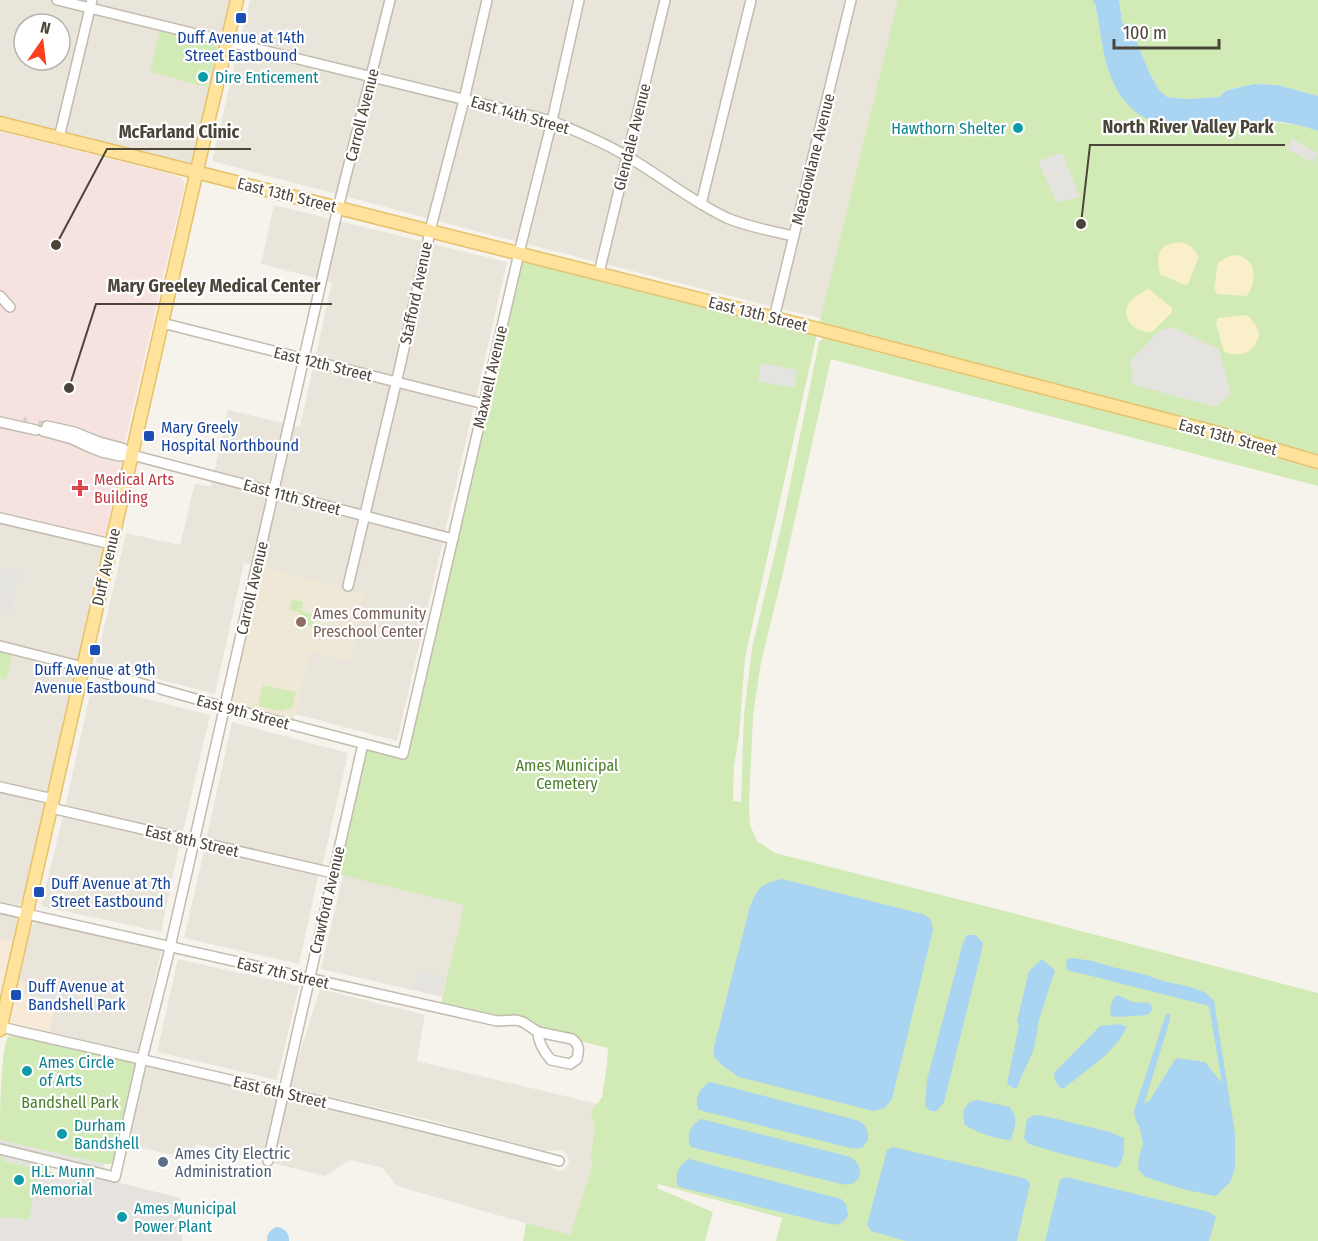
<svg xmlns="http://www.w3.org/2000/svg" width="1318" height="1241" viewBox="0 0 1318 1241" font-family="'Fira Sans Condensed',sans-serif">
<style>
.residential{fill:#eae5da;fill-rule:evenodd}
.commercial{fill:#f7ead8}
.industrial{fill:#e6e2dd}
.education{fill:#efe8d6}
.medical{fill:#f6e3e0}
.green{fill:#d2eab5}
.sand{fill:#f9efc9}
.parking{fill:#e5e3e0}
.water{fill:#a9d4f2}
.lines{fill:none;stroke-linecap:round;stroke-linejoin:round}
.minor-tunnel{stroke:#d4d0c8;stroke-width:9;stroke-dasharray:9 4.5;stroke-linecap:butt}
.minor-casing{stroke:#c2bbae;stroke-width:12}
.major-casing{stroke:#e6c16a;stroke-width:15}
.minor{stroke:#fff;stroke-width:9}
.major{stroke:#ffe39c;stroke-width:12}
.transit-dot{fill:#1a4fb4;stroke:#fff;stroke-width:2}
.culture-dot{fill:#0f9aa8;stroke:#fff;stroke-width:2}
.health-dot{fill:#e0444e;stroke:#fff;stroke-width:2}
.education-dot{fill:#8d6e63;stroke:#fff;stroke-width:2}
.service-dot{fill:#5c6f8a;stroke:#fff;stroke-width:2}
.labels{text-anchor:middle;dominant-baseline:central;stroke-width:4.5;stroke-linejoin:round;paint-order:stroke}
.transit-label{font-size:16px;fill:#164399;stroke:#fff;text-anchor:start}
.culture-label{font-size:16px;fill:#0d838f;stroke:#fff;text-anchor:start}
.street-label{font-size:16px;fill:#4b4439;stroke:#fff}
.health-label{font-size:16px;fill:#be3a42;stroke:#fff;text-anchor:start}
.education-label{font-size:16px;fill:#785e54;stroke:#fff;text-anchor:start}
.park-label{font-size:16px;fill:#4a7f2a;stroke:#fff}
.service-label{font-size:16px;fill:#4e5e75;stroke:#fff;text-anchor:start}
.leader{fill:none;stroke:#4b4439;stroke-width:2}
.callout-dot{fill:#4b4439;stroke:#fff;stroke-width:2}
.callout-label{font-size:18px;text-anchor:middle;font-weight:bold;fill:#4b4439;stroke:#fff;stroke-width:4.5;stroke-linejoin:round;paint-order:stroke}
</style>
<rect width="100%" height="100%" fill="#f6f3ec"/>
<g class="residential">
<path d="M0 0H237L196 172 0 123ZM24 24H60V60H24Z"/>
<polygon points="250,0 898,0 821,318 766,305 476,231 212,161"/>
<polygon points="274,205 507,262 397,741 295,714 309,650 350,661 267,568 244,563 215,694 96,663 126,533 180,545 195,483 211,487 228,410 300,427 332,282 261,264"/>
<polygon points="0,522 98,546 101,547 103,552 22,902 18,906 0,902"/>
<polygon points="92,685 210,715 182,836 65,808"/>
<polygon points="232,722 348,753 322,867 206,841"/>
<polygon points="63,817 180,842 161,932 41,906"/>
<polygon points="205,847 319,872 299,964 184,938"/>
<polygon points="343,875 464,905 443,997 321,969"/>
<polygon points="0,913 13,916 17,918 17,923 13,942 0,939"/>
<polygon points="37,921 160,950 161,952 138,1051 136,1052 49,1032 55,1006 81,996 19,981 32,925"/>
<polygon points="178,959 299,986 277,1080 157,1052"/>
<polygon points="320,989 425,1015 417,1061 611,1107 570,1236 397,1186 383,1168 350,1160 325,1176 272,1163 286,1103 288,1099 291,1098 415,1127 541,1161 556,1170 561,1171 566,1168 569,1162 568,1157 566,1153 561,1150 545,1151 426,1119 293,1088 291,1087 291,1081"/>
<polygon points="149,1065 276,1095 277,1101 263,1160 196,1144 192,1159 128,1145 144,1071 146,1066"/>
</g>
<g class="commercial">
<polygon points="0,939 13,942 0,998"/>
<polygon points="19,981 81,996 77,1011 55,1006 49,1032 13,1024 10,1022 10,1019"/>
</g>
<polygon class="industrial" points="71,1171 181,1198 182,1241 0,1241 0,1217 29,1220 37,1174 66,1180 69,1172"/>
<polygon class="education" points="257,565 365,594 350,661 309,651 293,725 224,708"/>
<polygon class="medical" points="0,131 181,177 185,183 124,446 106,533 104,537 101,538 0,514"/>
<g class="green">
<polygon points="898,0 1092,0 1095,4 1109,72 1125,102 1232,124 1265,121 1300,125 1318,131 1318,462 818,329 745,658 739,735 734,766 733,801 741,802 744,714 752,648 783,519 819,342 823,338 1158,425 1318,470 1318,486 831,359 781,581 761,662 753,716 749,804 750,825 757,841 775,853 1005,911 1318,993 1318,1241 776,1241 782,1218 658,1184 657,1188 713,1212 705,1241 523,1241 526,1223 570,1235 593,1163 591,1157 595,1128 591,1112 602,1097 607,1065 608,1048 572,1039 531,1026 440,1008 464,905 333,873 363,744 403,754 519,253 818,329"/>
<polygon points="1119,0 1318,0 1318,96 1278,85 1255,84 1227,90 1220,97 1186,99 1167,97 1159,91 1150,74 1134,35 1122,22"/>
<polygon points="160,29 216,45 217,50 207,87 150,72"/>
<polygon points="292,599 303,602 301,611 315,615 312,627 298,623 300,613 289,610"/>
<polygon points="0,646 14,649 6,680 0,678"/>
<polygon points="263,685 296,692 292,708 280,711 258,706"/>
<path d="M13 1036 129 1062 135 1065 113 1163 109 1164H104L0 1140C0 1117 0 1053 8 1037Z"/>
<polygon points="0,1155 5,1161 53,1172 52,1177 37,1174 29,1220 0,1217"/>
</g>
<g class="sand">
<path d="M1182 242 1191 246 1199 257 1188 284 1185 285 1160 274C1155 253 1160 243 1182 242Z"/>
<path d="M1232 255C1257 255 1258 280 1247 296L1218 294 1214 290 1218 262Z"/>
<path d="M1149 289 1172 308V312L1152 332C1130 333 1116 311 1136 296 1140 293 1145 291 1149 289Z"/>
<path d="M1247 315C1252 320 1260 328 1259 336 1259 337 1255 344 1255 345 1247 356 1236 356 1224 352L1216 323 1218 318Z"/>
</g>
<g class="parking">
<polygon points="1292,139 1318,153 1313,163 1287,149"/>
<polygon points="1062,153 1080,197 1056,202 1038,161"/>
<polygon points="1172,327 1219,349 1231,394 1216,407 1131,384 1133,373 1130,368 1131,362 1134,357 1159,331"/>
<polygon points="761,363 797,370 794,388 758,381"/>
<polygon points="3,568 20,572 10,612 0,610 0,580"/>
<polygon points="418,971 445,977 441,995 414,989"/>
<polygon points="26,983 80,996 77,1009 45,1002 45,999 24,994"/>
<polygon points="0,1140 104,1164 101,1177 49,1165 48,1171 4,1161 0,1155"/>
</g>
<g class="water">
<path d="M1092 0H1119L1122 22 1134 35 1150 74 1159 90 1167 97 1186 99 1219 97 1227 90 1255 84 1278 85 1318 96V131C1301 125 1282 120 1264 121 1253 121 1242 123 1232 124 1177 130 1131 133 1109 72 1102 52 1100 25 1095 4Z"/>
<path d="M782 879 923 914 931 920 933 930 892 1099 885 1108 873 1111 739 1077 723 1066 714 1057V1047L750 906C759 886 761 884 782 879Z"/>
<polygon points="967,935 976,935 983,943 980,958 944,1102 937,1111 930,1111 925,1106 927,1080 963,943"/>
<polygon points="1071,958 1093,961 1112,967 1143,974 1163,981 1191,987 1206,993 1214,1001 1235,1134 1235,1169 1230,1182 1216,1196 1186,1190 1145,1177 1138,1169 1139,1157 1143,1144 1140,1128 1135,1118 1134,1111 1165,1017 1167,1014 1170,1014 1170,1020 1144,1104 1150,1100 1176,1058 1205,1062 1222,1083 1209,1006 1084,974 1069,971 1066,967 1067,959"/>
<polygon points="1042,959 1055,970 1039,1020 1034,1049 1016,1089 1007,1084 1019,1025 1017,1021 1029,971"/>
<path d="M1117 995 1133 1002 1148 1003 1151 1005 1152 1010 1148 1015 1116 1017 1111 1016C1109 1009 1111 1000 1117 995Z"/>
<polygon points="1120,1024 1127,1027 1120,1039 1105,1056 1064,1088 1060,1088 1055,1080 1054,1073 1100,1026"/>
<path d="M710 1082 856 1120C866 1124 868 1129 868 1140 862 1149 861 1149 850 1148L699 1110C693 1100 700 1087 710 1082Z"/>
<path d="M978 1100 1010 1107C1019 1121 1015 1125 1011 1140 995 1139 978 1133 965 1125 961 1113 963 1102 978 1100Z"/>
<path d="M1034 1115 1044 1116 1110 1132 1124 1138C1124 1150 1125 1159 1117 1168L1055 1152 1029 1144 1024 1138 1027 1119Z"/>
<path d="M701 1119 847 1156C858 1160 860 1166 860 1176 853 1185 852 1185 841 1184L691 1147C685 1137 691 1124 701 1119Z"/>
<polygon points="893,1147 1027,1179 1030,1184 1017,1241 906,1241 871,1231 867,1225 887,1150"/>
<path d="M689 1159 841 1199 846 1204 848 1216C841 1225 840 1225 829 1224L679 1187C673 1177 679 1164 689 1159Z"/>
<polygon points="1066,1177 1209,1212 1216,1217 1209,1241 1045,1241 1060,1180"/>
<path d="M276 1227C285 1228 289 1233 289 1241H267C267 1234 270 1230 276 1227Z"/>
</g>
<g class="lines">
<g class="minor-tunnel">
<polyline points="23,421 26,422"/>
<polyline points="38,424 44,426"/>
</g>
<defs>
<g id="minor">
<path d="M57 0 552 121C578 132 604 142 628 157 661 176 691 201 727 218 748 227 772 231 794 236"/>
<polyline points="59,138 92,0"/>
<polyline points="701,204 751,0"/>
<polyline points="599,273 665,0"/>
<polyline points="0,296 10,307"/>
<polyline points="774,318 851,0"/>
<polyline points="162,323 484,404"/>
<polyline points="0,422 36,430"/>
<polyline points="47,426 74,432 99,442 122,448 132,455"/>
<polyline points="43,431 72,439 89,447 102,452 120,456 132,455 453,539"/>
<polyline points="0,518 111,544"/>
<polyline points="348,586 398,375 432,223 464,100 487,0"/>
<polyline points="0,646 83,667 224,707 403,754 519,253 552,121 579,0"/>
<polyline points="0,787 53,799"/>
<polyline points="51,808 333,873"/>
<path d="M0 908 497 1021 516 1020 523 1022 538 1032 572 1039C580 1045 579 1050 577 1059L570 1064 551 1060C544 1052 538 1042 538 1032"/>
<path d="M1 1027C187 1070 374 1112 559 1161"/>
<polyline points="0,1149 115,1177 142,1059 168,956 338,208 390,0"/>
<polyline points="268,1161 363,744"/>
</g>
<g id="major">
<polyline points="0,123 196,172 818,329 1218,433 1318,462"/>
<polyline points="0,1030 206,131 237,0"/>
</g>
</defs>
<use href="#minor" class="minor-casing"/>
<use href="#major" class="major-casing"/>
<use href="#minor" class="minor"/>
<use href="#major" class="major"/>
</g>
<g class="transit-dot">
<rect x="235" y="12" width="12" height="12" rx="3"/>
<rect x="143" y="430" width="12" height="12" rx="3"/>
<rect x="89" y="644" width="12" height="12" rx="3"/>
<rect x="33" y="886" width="12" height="12" rx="3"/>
<rect x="10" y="989" width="12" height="12" rx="3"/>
</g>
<g class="culture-dot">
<circle cx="203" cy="77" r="6"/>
<circle cx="1018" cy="128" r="6"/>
<circle cx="27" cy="1071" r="6"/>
<circle cx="62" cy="1134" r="6"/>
<circle cx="19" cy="1180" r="6"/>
<circle cx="122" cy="1217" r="6"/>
</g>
<path class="health-dot" d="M77 479h6v6h6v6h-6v6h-6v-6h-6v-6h6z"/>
<circle class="education-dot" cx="301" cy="622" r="6"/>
<circle class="service-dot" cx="163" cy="1162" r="6"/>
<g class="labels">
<g class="transit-label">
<text x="241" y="37" text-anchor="middle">Duff Avenue at 14th<tspan x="241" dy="18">Street Eastbound</tspan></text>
<text x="161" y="427">Mary Greely<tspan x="161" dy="18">Hospital Northbound</tspan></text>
<text x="95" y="669" text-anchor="middle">Duff Avenue at 9th<tspan x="95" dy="18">Avenue Eastbound</tspan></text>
<text x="51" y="883">Duff Avenue at 7th<tspan x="51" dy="18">Street Eastbound</tspan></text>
<text x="28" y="986">Duff Avenue at<tspan x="28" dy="18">Bandshell Park</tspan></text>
</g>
<g class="culture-label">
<text x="215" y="77">Dire Enticement</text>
<text x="1006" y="128" text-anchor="end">Hawthorn Shelter</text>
<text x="39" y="1062">Ames Circle<tspan x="39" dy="18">of Arts</tspan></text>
<text x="74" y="1125">Durham<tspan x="74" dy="18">Bandshell</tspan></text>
<text x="31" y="1171">H.L. Munn<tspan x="31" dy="18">Memorial</tspan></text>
<text x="134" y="1208">Ames Municipal<tspan x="134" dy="18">Power Plant</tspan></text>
</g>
<g class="street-label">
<text transform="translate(362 115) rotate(-76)">Carroll Avenue</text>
<text transform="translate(520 115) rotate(16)">East 14th Street</text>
<text transform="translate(632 137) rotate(-76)">Glendale Avenue</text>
<text transform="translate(813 159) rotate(-76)">Meadowlane Avenue</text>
<text transform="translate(287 195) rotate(14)">East 13th Street</text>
<text transform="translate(416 293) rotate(-78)">Stafford Avenue</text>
<text transform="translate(758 314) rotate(14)">East 13th Street</text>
<text transform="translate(323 364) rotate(14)">East 12th Street</text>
<text transform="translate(490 377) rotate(-77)">Maxwell Avenue</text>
<text transform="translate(1228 437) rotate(15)">East 13th Street</text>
<text transform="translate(292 497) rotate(15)">East 11th Street</text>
<text transform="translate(106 567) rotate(-77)">Duff Avenue</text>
<text transform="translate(252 588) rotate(-77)">Carroll Avenue</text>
<text transform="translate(243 712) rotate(15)">East 9th Street</text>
<text transform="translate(192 841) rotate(13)">East 8th Street</text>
<text transform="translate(327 900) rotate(-77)">Crawford Avenue</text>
<text transform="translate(283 973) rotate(13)">East 7th Street</text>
<text transform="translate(280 1092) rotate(13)">East 6th Street</text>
</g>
<g class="health-label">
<text x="94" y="479">Medical Arts<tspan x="94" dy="18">Building</tspan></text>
</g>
<g class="education-label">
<text x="313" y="613">Ames Community<tspan x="313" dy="18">Preschool Center</tspan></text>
</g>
<g class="park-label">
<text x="567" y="765">Ames Municipal<tspan x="567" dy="18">Cemetery</tspan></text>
<text x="70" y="1102">Bandshell Park</text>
</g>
<g class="service-label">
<text x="175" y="1153">Ames City Electric<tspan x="175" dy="18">Administration</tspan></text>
</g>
</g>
<path class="leader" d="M1081 224L1090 145H1285M56 245L107 149H251M69 388L96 304H332"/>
<g class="callout-dot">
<circle cx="1081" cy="224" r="6"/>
<circle cx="56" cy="245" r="6"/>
<circle cx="69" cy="388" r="6"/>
</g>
<g class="callout-label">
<text x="1188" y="133">North River Valley Park</text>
<text x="179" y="138">McFarland Clinic</text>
<text x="214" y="292">Mary Greeley Medical Center</text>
</g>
<g transform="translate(42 42) rotate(14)"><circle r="28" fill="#ffffff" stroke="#b7b4b0" stroke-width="1.5"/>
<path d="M0-4.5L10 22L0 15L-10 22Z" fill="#fc3f1d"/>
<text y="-9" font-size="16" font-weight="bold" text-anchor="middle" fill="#4b4439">N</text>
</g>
<path d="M1114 39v9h105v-9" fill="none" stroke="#4b4439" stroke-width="3"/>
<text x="1123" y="39" font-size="18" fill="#4b4439" stroke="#ffffff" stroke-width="4.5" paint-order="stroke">100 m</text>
</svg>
